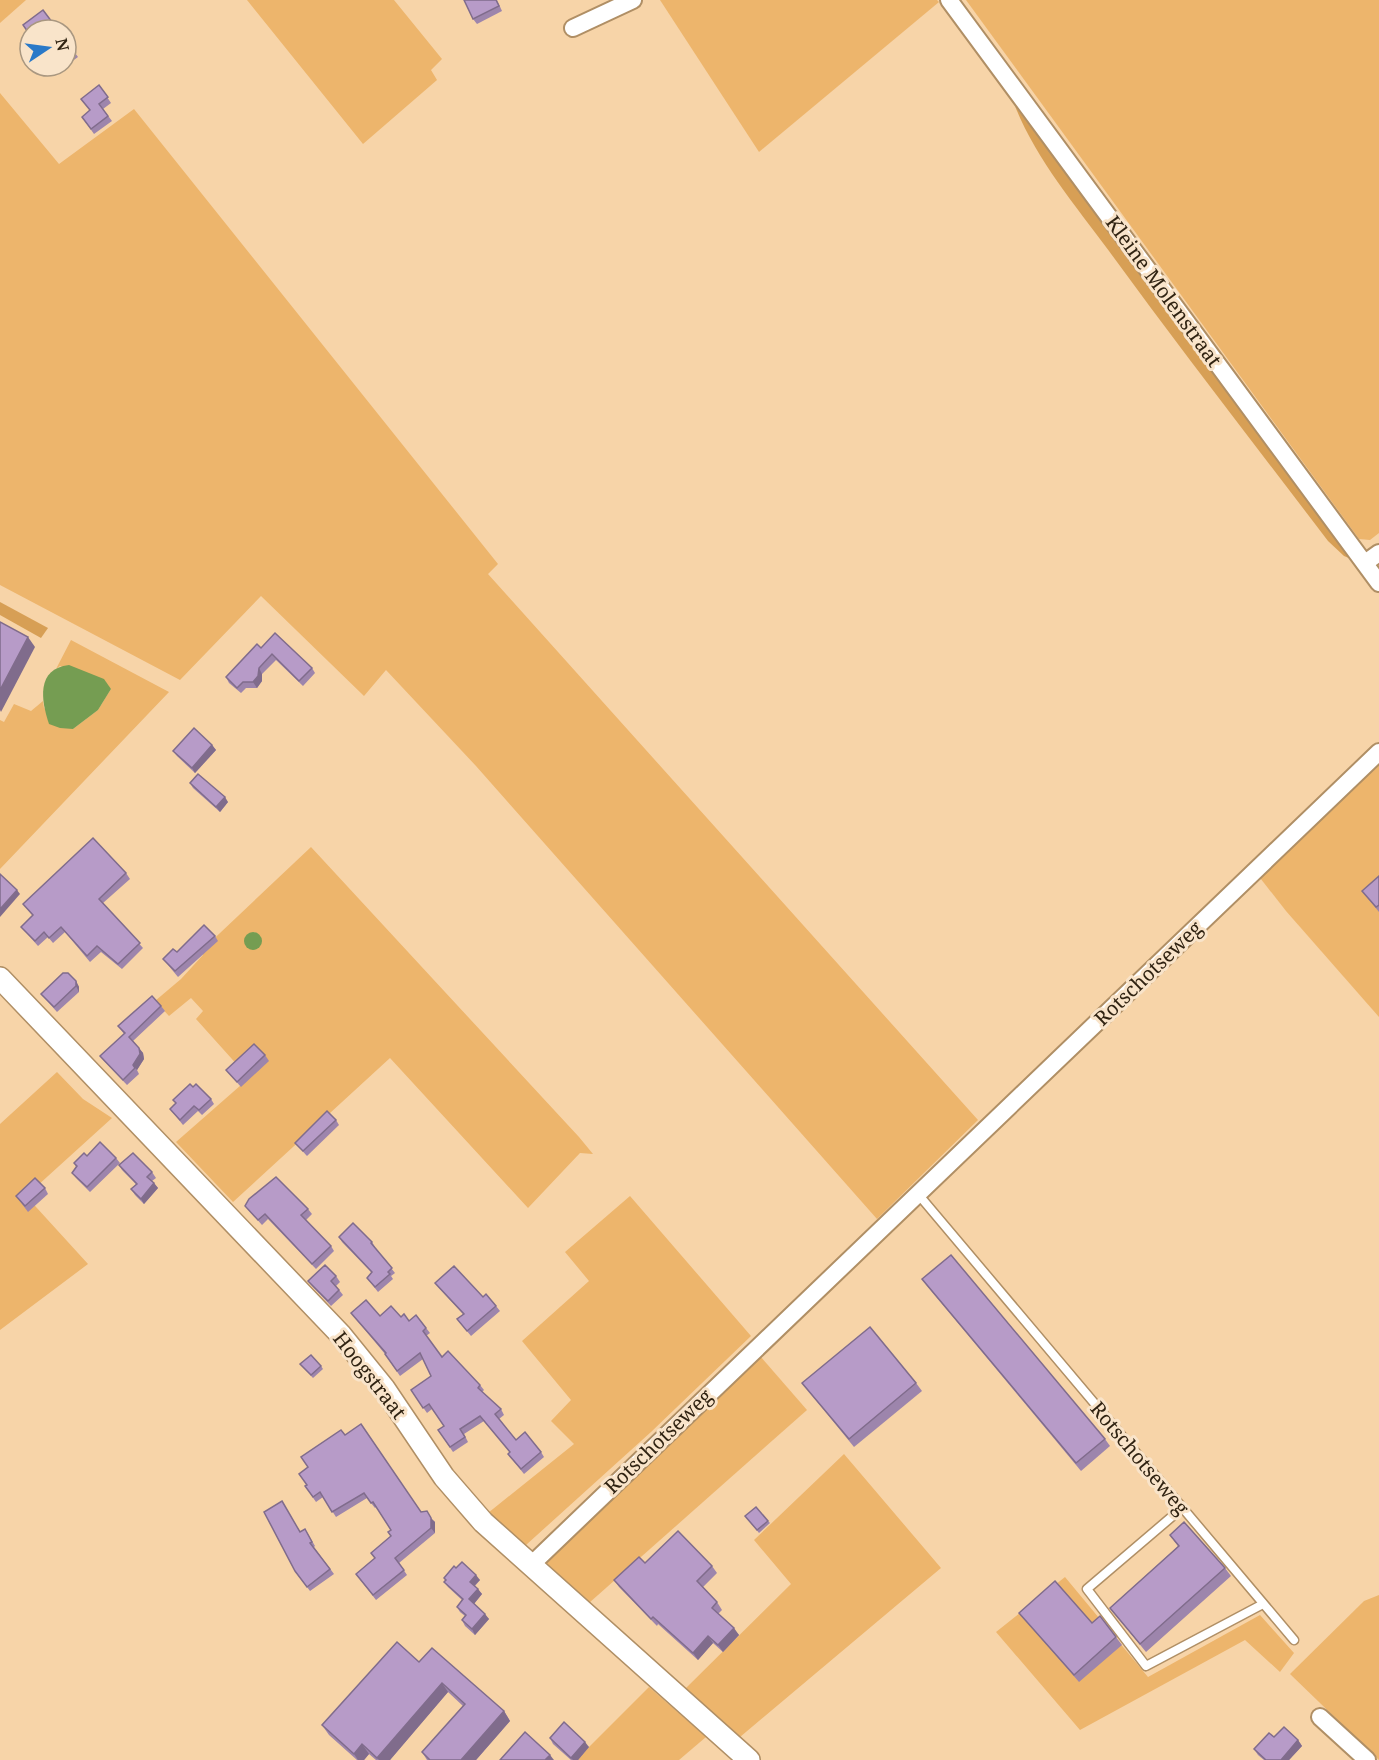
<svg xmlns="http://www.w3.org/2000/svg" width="1379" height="1760" viewBox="0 0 1379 1760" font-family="'Noto Serif',serif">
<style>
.green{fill:#edb56c;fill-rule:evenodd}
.forest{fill:#d79f55}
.water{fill:#759d52}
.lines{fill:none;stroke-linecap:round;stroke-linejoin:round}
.service-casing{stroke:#b08f65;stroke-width:11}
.minor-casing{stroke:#b08f65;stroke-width:20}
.tertiary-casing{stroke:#b08f65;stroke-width:24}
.service{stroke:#fff;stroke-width:8}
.minor{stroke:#fff;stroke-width:16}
.tertiary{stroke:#fff;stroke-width:21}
.wall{fill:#9d85ac}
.shaded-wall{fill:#806c8c}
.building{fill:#b79bc8;stroke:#806c8c;stroke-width:1.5}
.labels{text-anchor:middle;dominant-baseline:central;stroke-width:6;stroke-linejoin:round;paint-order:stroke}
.street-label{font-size:20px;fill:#302312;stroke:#f9e4ca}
</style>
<rect width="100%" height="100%" fill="#f7d4a8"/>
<g class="green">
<polygon points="0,0 26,0 0,23"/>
<polygon points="247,0 394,0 442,59 431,70 437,80 363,144"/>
<polygon points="660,0 937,0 939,2 759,152"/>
<polygon points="966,0 1379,0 1379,533 1370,540 1359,539"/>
<polygon points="0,93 59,164 134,109 498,564 488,574 978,1120 877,1219 476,766 386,670 364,696 261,596 180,680 0,585"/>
<polygon points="71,640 169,692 0,869 0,720 4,722 14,704 31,711 43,701 44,708 73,729 98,710 111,689 60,666 56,669"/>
<polygon points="1379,762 1379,1017 1286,911 1257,874"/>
<path d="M311 847 579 1137 593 1154 580 1153 528 1208 390 1058 233 1202 176 1142 249 1078 196 1019 203 1011 191 998 169 1016 155 1001 181 979 203 955 202 950ZM254 932 258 934 259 948 250 949 247 935Z"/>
<polygon points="57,1072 83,1099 112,1118 26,1196 88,1264 0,1330 0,1124"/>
<polygon points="630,1196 751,1336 651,1432 526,1545 512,1537 488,1513 574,1444 551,1421 571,1400 522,1341 589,1281 565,1252"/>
<polygon points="760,1356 807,1410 589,1603 548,1569 546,1560"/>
<polygon points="844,1454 941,1568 740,1737 686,1688 791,1584 754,1540"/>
<polygon points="1065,1577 1148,1677 1260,1615 1294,1653 1280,1672 1245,1640 1080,1730 996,1632"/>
<polygon points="1379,1595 1379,1760 1290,1674 1364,1601"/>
<polygon points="649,1687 706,1737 679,1760 576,1760"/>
</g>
<g class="forest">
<path d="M1015 106 1356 561 1344 556 1328 541C1255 445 1180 349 1109 251 1075 205 1036 159 1015 106Z"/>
<polygon points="0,602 48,628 41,638 0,615"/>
</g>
<g class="water">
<path d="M69 665 104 679 111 689 98 710 73 729 60 728 49 724C41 700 36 669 69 665Z"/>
<circle cx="253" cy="941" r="9"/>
</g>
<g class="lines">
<defs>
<g id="service">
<polyline points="918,1194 1294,1640"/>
<polyline points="1182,1508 1087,1589 1146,1666 1263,1604"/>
</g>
<g id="minor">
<polyline points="949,0 1379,583"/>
<polyline points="573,28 633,0"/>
<polyline points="1365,563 1379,553"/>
<polyline points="531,1565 1379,752"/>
<polyline points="1320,1717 1367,1760"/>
</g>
<polyline id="tertiary" points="0,978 341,1335 384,1388 444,1477 483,1522 749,1760"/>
</defs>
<use href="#service" class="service-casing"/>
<use href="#minor" class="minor-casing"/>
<use href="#tertiary" class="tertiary-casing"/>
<use href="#service" class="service"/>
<use href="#minor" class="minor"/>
<use href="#tertiary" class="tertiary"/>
</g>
<g class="wall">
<polygon points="497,0 502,11 477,24 473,19"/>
<polygon points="66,40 78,57 64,67 64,66 66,66"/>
<polygon points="99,85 111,103 103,109 112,121 94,134 82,117 90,111"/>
<polygon points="261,648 312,668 315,673 303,686 276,660 262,674 262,681 257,688 246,688 241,693 229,683 226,677"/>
<polygon points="212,745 216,750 195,773 177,756 173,751"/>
<polygon points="190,783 228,802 220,812 193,788"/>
<polygon points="126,873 130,879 103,903 143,948 122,969 101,952 90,962 65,932 53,943 48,937 38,946 21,927 33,916 23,904"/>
<polygon points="1379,876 1379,912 1362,891"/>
<polygon points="215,936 218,941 178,977 163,959"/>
<polygon points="76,981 79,987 79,992 57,1012 41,994"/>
<polygon points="161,1006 165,1011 133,1041 143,1053 144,1059 137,1070 139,1074 127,1085 104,1061 100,1056 124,1034 118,1026"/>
<polygon points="265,1055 269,1061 241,1087 226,1070"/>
<polygon points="193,1087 211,1099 214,1104 202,1115 198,1111 183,1125 170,1109"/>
<polygon points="336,1120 339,1125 307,1156 295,1143"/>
<polygon points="87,1156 116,1158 120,1163 90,1192 76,1178 72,1173 76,1167 74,1163"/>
<polygon points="119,1165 152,1172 156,1178 152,1181 158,1188 144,1204 135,1195 131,1189 136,1184 122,1170"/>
<polygon points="45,1188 48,1194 28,1212 16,1196"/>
<polygon points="245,1206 308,1209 312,1214 306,1220 331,1246 334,1251 316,1269 268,1219 262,1225"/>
<polygon points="339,1237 372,1242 375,1247 374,1247 395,1273 391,1276 393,1279 378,1292 367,1278 372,1273 342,1242"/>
<polygon points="336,1276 340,1282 336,1286 343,1295 331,1306 312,1286 308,1281"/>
<polygon points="922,1279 1105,1439 1110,1446 1081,1471 928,1287"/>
<polygon points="435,1283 483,1297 496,1306 500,1311 471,1336 457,1319 463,1314 439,1288"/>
<polygon points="351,1313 409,1321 416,1315 430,1333 426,1336 442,1357 480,1385 484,1390 482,1392 501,1409 504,1415 499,1419 516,1440 541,1452 544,1457 524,1474 508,1454 510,1452 484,1421 464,1434 468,1442 453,1452 438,1430 444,1426 432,1409 427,1413 411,1390 431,1376 423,1359 400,1376 385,1354"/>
<polygon points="300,1364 321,1366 323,1369 313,1378"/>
<polygon points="802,1383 916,1383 922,1391 854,1447"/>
<polygon points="345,1435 421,1512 435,1522 435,1533 399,1563 407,1575 376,1600 356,1574 374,1559 391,1536 391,1530 376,1507 375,1508 367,1498 336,1517 323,1497 316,1502 305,1486 307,1485 308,1467"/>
<polygon points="745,1516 768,1521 770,1523 759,1533"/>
<polygon points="305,1529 315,1546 314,1547 334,1574 310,1591 295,1571 301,1532"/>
<polygon points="1170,1535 1225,1568 1231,1576 1146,1652 1110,1608 1178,1546"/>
<polygon points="645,1563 712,1566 717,1573 703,1587 717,1602 722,1610 718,1614 739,1635 723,1652 713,1643 698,1660 658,1624 657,1626 619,1587 614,1580"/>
<polygon points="456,1568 480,1580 475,1586 482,1594 474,1604 489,1619 475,1635 465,1626 462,1620 465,1616 460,1612 457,1607 462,1600 448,1587 444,1582 445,1580 444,1578"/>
<polygon points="1019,1613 1092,1623 1100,1616 1122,1645 1079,1682 1025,1620"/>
<polygon points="419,1662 504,1711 510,1721 476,1760 427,1760 422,1752 463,1706 448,1692 390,1760 376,1760 369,1754 364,1760 357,1760 329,1735 322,1725"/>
<polygon points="1274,1737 1298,1740 1302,1746 1289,1760 1264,1760 1258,1755 1254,1749"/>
<polygon points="550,1738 589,1747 578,1760 571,1760 553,1744"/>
</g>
<g class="shaded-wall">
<polygon points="28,637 35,647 1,712 0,710 0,690"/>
<polygon points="259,668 262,674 262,681 257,688 253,682"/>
<polygon points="212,745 216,750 195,773 192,768"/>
<polygon points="225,797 228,802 220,812 216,807"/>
<polygon points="17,890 20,894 0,917 0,909"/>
<polygon points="76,981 79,987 79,992 76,986"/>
<polygon points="139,1048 143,1053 144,1059 137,1070 133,1065"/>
<polygon points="154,1183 158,1188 144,1204 141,1199"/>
<polygon points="431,1518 435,1522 435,1533 431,1528"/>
<polygon points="476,1575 480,1580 473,1587 470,1582"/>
<polygon points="478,1589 482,1594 473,1605 469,1599"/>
<polygon points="485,1614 489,1619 475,1635 472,1629"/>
<polygon points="734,1628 739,1635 723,1652 718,1645"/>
<polygon points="708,1636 713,1643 698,1660 693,1653"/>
<polygon points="442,1683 448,1692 390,1760 379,1760 377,1758"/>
<polygon points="504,1711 510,1721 476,1760 461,1760"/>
<polygon points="1298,1740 1302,1746 1289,1760 1281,1760"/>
<polygon points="585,1742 589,1747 578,1760 573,1760 571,1758"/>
<polygon points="362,1744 369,1754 364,1760 358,1760 354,1754"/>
<polygon points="550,1755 554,1760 545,1760"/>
</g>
<g class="building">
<polygon points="464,0 496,0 499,6 473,19"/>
<polygon points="43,10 58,30 30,30 30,35 23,25"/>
<polygon points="66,40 75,52 66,58"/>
<polygon points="99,85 108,97 99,104 108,116 91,129 82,117 90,110 81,99"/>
<polygon points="0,622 28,637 0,690"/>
<polygon points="275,633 312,668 299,681 272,654 259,668 258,676 253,682 243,682 237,688 226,677 257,644 261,648"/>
<polygon points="194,728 212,745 192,768 173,751"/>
<polygon points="198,774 225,797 216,807 190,783"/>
<polygon points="93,838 126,873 99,899 140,943 118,964 97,946 87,956 61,927 49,938 44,932 35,941 21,927 33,915 23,904"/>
<polygon points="0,874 17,890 0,909"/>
<polygon points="1379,876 1379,905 1376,907 1362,891"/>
<polygon points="204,925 215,936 175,971 163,959 173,949 177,952"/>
<polygon points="63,973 68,973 76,981 76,986 54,1007 41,994"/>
<polygon points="152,996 161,1006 129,1037 139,1048 140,1054 133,1065 135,1068 123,1080 100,1056 125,1033 118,1026"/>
<polygon points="254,1044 265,1055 237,1082 226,1070"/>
<polygon points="190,1084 193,1087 196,1084 211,1099 199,1110 194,1106 180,1120 170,1109 176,1103 173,1100"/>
<polygon points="327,1111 336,1120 303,1151 295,1143"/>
<polygon points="100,1142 116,1158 87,1187 72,1173 77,1166 74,1163 84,1153 87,1156"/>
<polygon points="133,1153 152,1172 147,1177 154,1183 141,1199 131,1189 137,1184 119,1165"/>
<polygon points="276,1177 308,1209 301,1215 331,1246 312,1264 265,1214 258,1220 245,1206 249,1199"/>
<polygon points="35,1178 45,1188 25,1206 16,1196"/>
<polygon points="353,1223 372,1242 371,1243 392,1268 388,1272 390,1274 375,1287 367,1278 372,1272 339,1237"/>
<polygon points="951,1255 1105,1439 1076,1463 922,1279"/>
<polygon points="325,1265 336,1276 331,1281 339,1290 328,1301 308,1281"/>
<polygon points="454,1266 483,1297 486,1294 496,1306 467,1331 457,1319 464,1314 435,1283"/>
<polygon points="366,1300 380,1316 391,1306 401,1317 404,1314 409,1321 416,1315 426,1328 423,1331 442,1357 448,1351 480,1385 478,1388 501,1409 495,1414 516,1440 525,1432 541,1452 521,1469 508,1454 510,1452 480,1416 460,1429 465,1437 450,1447 438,1430 444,1426 429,1404 423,1408 411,1390 431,1376 420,1353 397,1371 385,1354 386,1353 351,1313"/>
<polygon points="870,1327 916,1383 849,1439 802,1383"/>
<polygon points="311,1355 321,1366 311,1375 300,1364"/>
<polygon points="361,1424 421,1512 427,1511 431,1518 431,1528 395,1558 404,1570 373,1595 356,1574 375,1558 371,1553 391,1536 388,1532 391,1530 373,1502 371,1503 364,1493 332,1512 320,1492 313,1497 305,1486 307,1485 299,1474 308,1467 301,1457 341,1430 345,1435"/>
<polygon points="282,1501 300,1532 305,1529 312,1542 310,1543 330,1569 307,1587 295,1571 264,1512"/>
<polygon points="756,1507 768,1521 757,1530 745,1516"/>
<polygon points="1184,1522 1225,1568 1140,1644 1110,1608 1179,1546 1170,1535"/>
<polygon points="678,1531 712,1566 697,1581 717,1602 712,1608 734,1628 718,1645 708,1636 693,1653 653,1617 651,1619 614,1580 639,1557 645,1563"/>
<polygon points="462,1562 476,1575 470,1582 478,1589 469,1599 485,1614 472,1629 462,1620 466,1615 457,1607 463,1599 444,1582 446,1580 444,1578 454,1566 456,1568"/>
<polygon points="1055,1581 1092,1623 1100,1616 1116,1637 1074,1675 1019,1613"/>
<polygon points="397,1642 419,1662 432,1648 504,1711 461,1760 430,1760 422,1752 465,1704 442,1683 377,1758 362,1744 354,1754 322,1725"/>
<polygon points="564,1722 585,1742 571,1758 550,1738"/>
<polygon points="1284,1727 1298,1740 1281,1760 1266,1760 1254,1749 1269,1733 1274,1737"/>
<polygon points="525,1732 550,1755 545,1760 500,1760"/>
</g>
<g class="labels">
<g class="street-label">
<text transform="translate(1164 291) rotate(54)">Kleine Molenstraat</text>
<text transform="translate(1148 973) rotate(-44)">Rotschotseweg</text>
<text transform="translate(370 1375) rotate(52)">Hoogstraat</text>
<text transform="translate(658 1441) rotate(-44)">Rotschotseweg</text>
<text transform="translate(1140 1458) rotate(50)">Rotschotseweg</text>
</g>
</g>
<g transform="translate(48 48) rotate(77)"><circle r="28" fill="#f9e4ca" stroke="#a99780" stroke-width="1.5"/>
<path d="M0-4.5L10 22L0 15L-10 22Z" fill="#2a79c8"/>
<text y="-9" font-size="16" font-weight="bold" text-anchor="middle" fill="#302312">N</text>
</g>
</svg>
